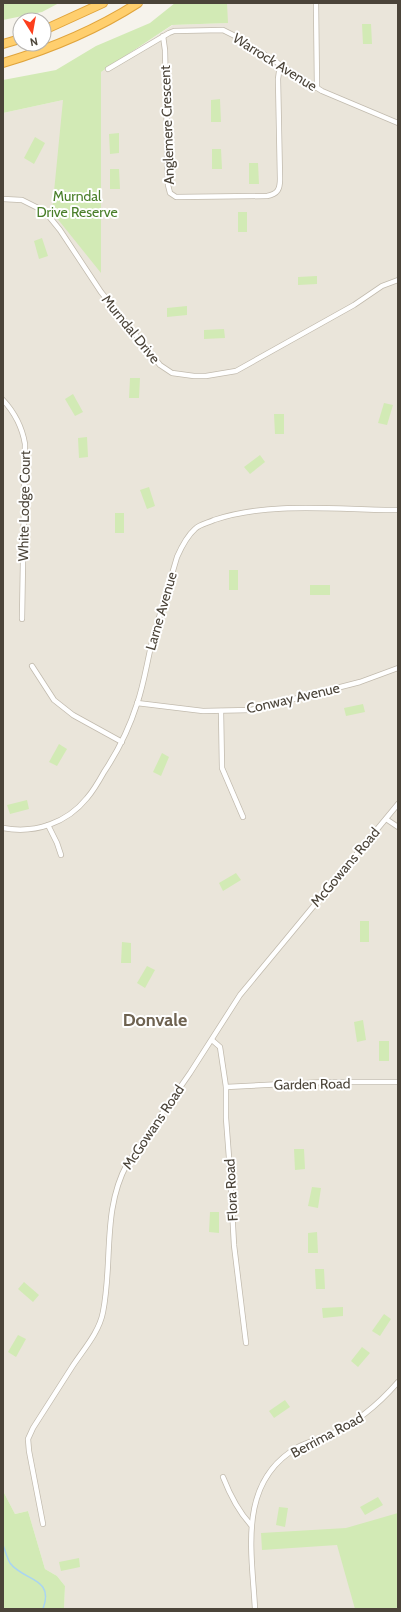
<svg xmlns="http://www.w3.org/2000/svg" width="401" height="1612" viewBox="0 0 401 1612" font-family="Cabin,sans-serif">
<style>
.residential{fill:#eae5da}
.green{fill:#d2eab5}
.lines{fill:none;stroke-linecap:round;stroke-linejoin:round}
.stream{stroke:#a9d4f2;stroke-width:1.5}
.street-casing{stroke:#c2bbae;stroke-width:6}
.highway-casing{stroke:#e0a43c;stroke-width:10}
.street{stroke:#fff;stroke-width:4.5}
.highway{stroke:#ffcf6e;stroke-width:8}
.labels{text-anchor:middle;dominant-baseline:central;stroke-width:4;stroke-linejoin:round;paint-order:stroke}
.street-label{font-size:14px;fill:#4b4439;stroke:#fff}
.park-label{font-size:14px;fill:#4a7f2a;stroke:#fff}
.district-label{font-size:18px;font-weight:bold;fill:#6e6250;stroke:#fff}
</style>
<rect width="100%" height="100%" fill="#f6f3ec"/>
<polygon class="residential" points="227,3 398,3 398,1609 64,1609 65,1586 57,1576 45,1569 28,1511 15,1514 3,1491 3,113 63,100 101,72 173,25 227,23"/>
<g class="green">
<polygon points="3,3 59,3 42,12 3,20"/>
<polygon points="175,3 227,3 228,23 172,25 101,72 101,273 52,212 63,100 3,113 3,80 56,70 96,46 150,23"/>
<polygon points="362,24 371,24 372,44 363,44"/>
<polygon points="220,99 221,122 211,122 211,100"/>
<polygon points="119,133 119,153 110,154 109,134"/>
<polygon points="35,137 45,143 34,164 24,158"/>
<polygon points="212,149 221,149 222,169 212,169"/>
<polygon points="249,163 258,163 259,184 249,184"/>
<polygon points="110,169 119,169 120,189 110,189"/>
<rect x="238" y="212" width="9" height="20"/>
<polygon points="42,238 48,256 39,259 34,241"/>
<polygon points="317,276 317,284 298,285 298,277"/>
<polygon points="187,306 187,315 167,317 167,308"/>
<polygon points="224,329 225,338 204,339 204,330"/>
<polygon points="130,378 140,378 139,398 129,398"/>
<polygon points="73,394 83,412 75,416 65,399"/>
<polygon points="384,403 393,405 387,425 378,423"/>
<polygon points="274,414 284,414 284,434 275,434"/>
<polygon points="87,437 88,457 79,458 78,438"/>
<polygon points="260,455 265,462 250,474 244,467"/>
<polygon points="149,487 155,506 147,509 140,490"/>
<rect x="115" y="513" width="9" height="20"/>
<rect x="229" y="570" width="9" height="20"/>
<rect x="310" y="585" width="20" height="10"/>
<polygon points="363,704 365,712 346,716 344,708"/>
<polygon points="59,744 67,749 57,766 49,762"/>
<polygon points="162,753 169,757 161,776 153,772"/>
<polygon points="27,800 29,809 10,814 7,805"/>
<polygon points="236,873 241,880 223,891 219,883"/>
<rect x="360" y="921" width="9" height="21"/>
<polygon points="122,942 131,943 131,963 121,963"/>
<polygon points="147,966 155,970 145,988 137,983"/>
<polygon points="363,1020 366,1040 357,1042 354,1022"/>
<rect x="379" y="1041" width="10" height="20"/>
<polygon points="294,1149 304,1149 305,1169 295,1170"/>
<polygon points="312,1187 321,1188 318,1208 308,1206"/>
<polygon points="210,1212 219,1212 219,1233 209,1232"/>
<polygon points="317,1232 318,1253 308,1253 308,1233"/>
<polygon points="315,1269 324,1269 325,1289 316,1289"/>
<polygon points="24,1282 39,1295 33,1302 18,1289"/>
<polygon points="343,1307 343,1316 323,1318 322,1308"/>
<polygon points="384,1314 391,1319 380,1336 372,1331"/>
<polygon points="18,1335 26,1339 16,1357 8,1352"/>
<polygon points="362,1347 370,1353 358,1367 351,1361"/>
<polygon points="285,1400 290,1407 274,1418 269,1411"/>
<polygon points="3,1491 15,1514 28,1511 45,1569 57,1576 65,1586 64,1609 3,1609"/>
<polygon points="378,1497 383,1505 365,1515 360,1507"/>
<polygon points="279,1507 288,1508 285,1527 276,1525"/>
<polygon points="398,1513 398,1609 355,1609 337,1545 262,1550 261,1533 346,1528"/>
<polygon points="79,1558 80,1567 61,1571 59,1562"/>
</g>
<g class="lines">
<path class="stream" d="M3 1545C5 1550 7 1558 10 1563 23 1581 55 1577 43 1609"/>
<defs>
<g id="street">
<polyline points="316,3 317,88"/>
<path d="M163 36 165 50 168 185 170 193 176 197 267 196C278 194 280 189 280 179L278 79 279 72 282 66"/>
<polyline points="108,69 169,33 174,31 223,30 235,36 322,91 398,123"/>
<polyline points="3,199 22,200 38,208 47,214 60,230 101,292 160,365 172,373 194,376 206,376 236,371 354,305 382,286 398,280"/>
<path d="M3 400C15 413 22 426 25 444L22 619"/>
<polyline points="32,666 54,700 73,715 122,742"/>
<polyline points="137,703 203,711 251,710 360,682 398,668"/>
<polyline points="221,711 222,768 243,817"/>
<polyline points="386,819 398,827"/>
<polyline points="48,825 57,843 61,855"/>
<path d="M3 828C35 834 67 823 87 798 94 790 99 781 104 772 118 751 129 729 137 704 144 684 147 662 152 642 160 613 169 585 177 557 181 548 187 536 195 529 200 524 208 523 214 520 270 501 339 510 398 510"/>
<polyline points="212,1040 220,1047 226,1087 226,1118 230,1171 234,1245 246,1343"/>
<polyline points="226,1087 326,1082 398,1082"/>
<path d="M223 1477C230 1495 238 1511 251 1525"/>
<path d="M43 1524 29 1451 28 1439 33 1428C46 1408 59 1387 72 1367 83 1350 99 1333 103 1312 113 1262 102 1210 127 1164L190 1073 240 995 398 804"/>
<path d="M255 1609C252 1551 237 1482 298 1447 308 1442 319 1439 329 1435 357 1423 378 1405 398 1382"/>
</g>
<g id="highway">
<polyline points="44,30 103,3"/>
<polyline points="3,44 20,39"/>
<path d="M3 63C50 49 96 30 138 3"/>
</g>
</defs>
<use href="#street" class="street-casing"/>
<use href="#highway" class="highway-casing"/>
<use href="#street" class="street"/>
<use href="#highway" class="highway"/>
</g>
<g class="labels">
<g class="street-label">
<text transform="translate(275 62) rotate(32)">Warrock Avenue</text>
<text transform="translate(167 125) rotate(-92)">Anglemere Crescent</text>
<text transform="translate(131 329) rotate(51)">Murndal Drive</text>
<text transform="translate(24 506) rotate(-89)">White Lodge Court</text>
<text transform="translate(161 611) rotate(-74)">Larne Avenue</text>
<text transform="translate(293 698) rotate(-13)">Conway Avenue</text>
<text transform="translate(345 867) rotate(-50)">McGowans Road</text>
<text transform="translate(312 1084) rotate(-1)">Garden Road</text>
<text transform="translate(153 1127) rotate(-56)">McGowans Road</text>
<text transform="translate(231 1190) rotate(-93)">Flora Road</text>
<text transform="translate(327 1435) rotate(-28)">Berrima Road</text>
</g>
<g class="park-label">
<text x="77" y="196">Murndal<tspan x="77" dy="16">Drive Reserve</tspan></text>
</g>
<g class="district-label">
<text x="155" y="1020">Donvale</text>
</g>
</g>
<rect width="401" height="1612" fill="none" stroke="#4b4439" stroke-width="8"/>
<g transform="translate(32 32) rotate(169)"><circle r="19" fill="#ffffff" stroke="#b7b4b0"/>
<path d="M0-3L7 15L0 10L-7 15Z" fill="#fc3f1d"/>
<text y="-6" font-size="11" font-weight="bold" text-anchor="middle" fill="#4b4439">N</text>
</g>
</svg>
